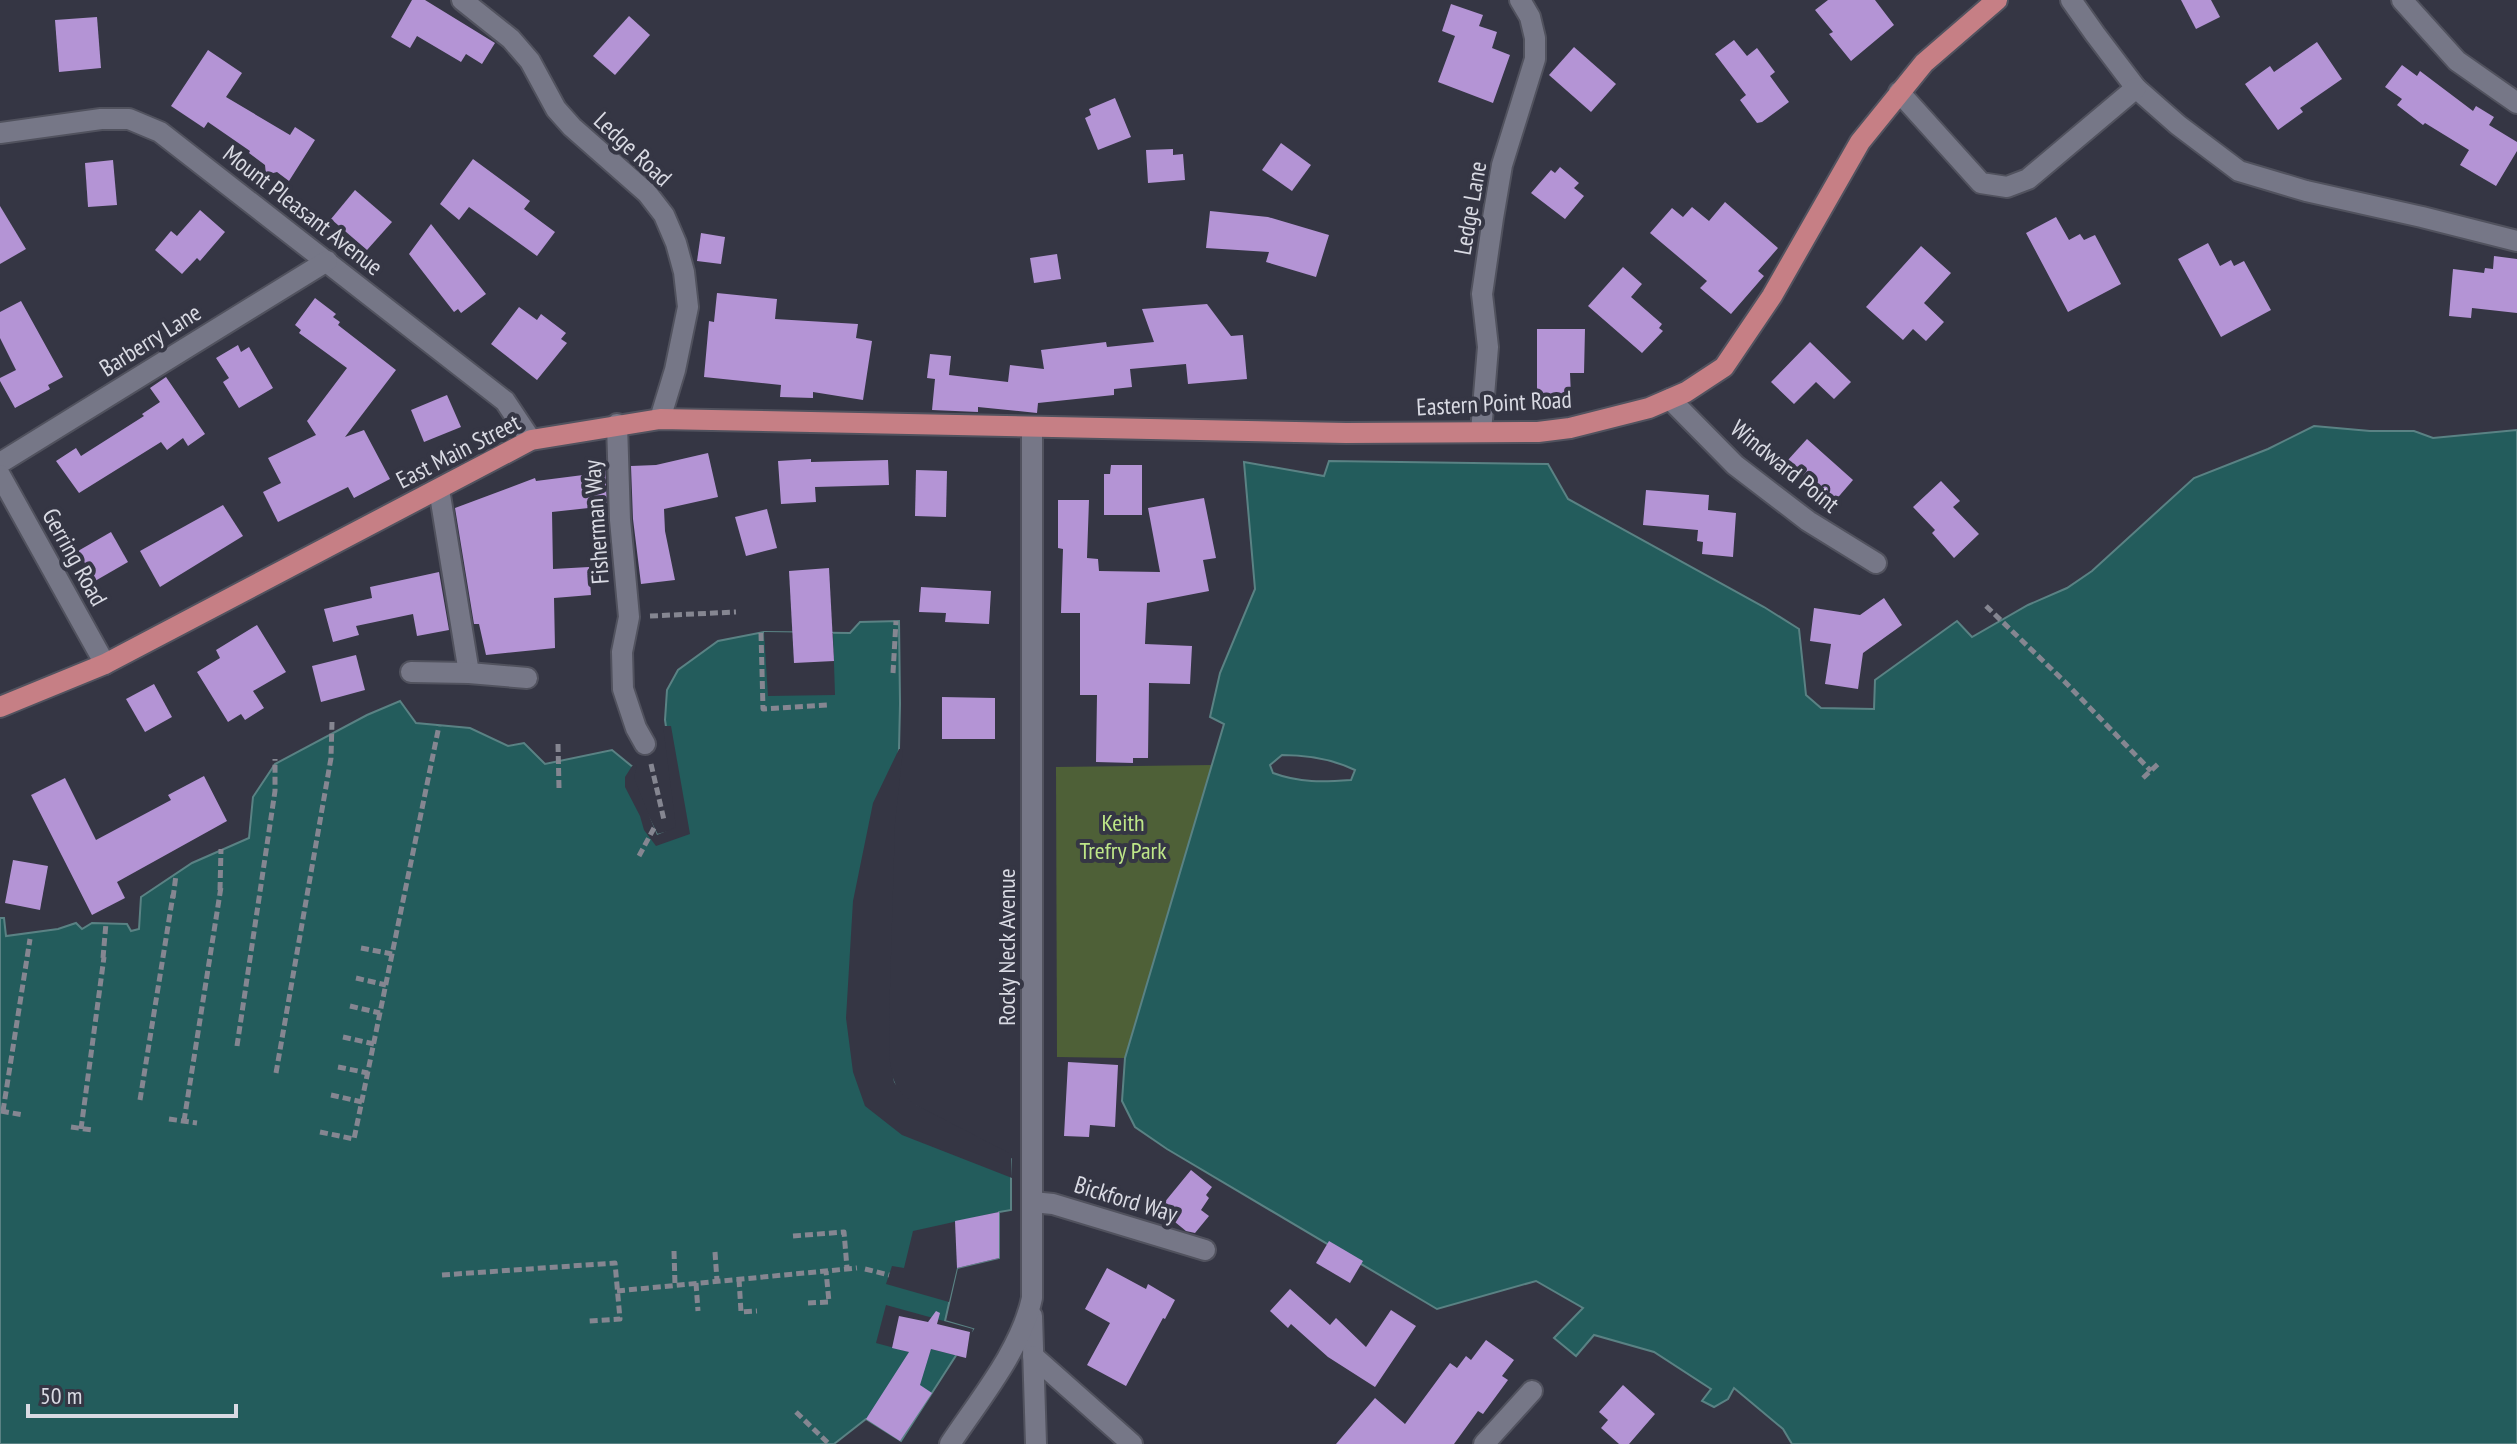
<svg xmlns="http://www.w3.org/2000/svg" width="2517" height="1444" viewBox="0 0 2517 1444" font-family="'PT Sans Narrow',sans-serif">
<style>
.green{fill:#4e6037}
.water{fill:#235c5c;stroke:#5a8284;stroke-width:2;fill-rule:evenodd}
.pier{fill:#353644}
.building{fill:#b494d5}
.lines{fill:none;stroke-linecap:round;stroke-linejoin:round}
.minor-casing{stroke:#51525e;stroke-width:24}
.major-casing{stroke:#51525e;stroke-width:24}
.path{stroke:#858691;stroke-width:5;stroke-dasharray:8 4;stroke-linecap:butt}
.minor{stroke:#767787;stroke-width:20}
.major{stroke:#c67f85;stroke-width:20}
.labels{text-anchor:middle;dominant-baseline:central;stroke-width:8;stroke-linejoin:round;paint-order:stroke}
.street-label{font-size:24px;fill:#d9dae3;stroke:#353644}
.park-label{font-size:24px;fill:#bee688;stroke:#353644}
</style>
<rect width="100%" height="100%" fill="#353644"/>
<polygon class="green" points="1212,765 1125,1058 1057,1057 1056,767"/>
<g class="water">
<path d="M2314 426 2370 431H2414L2433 438 2517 430V1444H1792L1783 1429 1734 1388 1728 1399 1714 1407 1702 1401 1711 1389 1654 1352 1594 1335 1576 1356 1554 1338 1583 1308 1536 1281 1437 1309 1167 1149 1135 1127 1122 1101 1125 1058 1224 724 1210 717 1220 673 1255 589 1244 462 1324 476 1329 461 1548 464 1568 499 1764 607 1799 629 1806 695 1821 708 1874 709 1875 680 1957 621 1972 637 2028 605 2067 588 2092 571 2194 478 2268 449ZM1282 755C1307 755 1332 759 1355 770L1351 780C1323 782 1300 783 1273 773L1270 765Z"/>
<polygon points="899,621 900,704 899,749 891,824 886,1063 900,1098 1011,1159 1011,1210 999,1212 999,1258 957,1268 945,1321 973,1329 901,1441 866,1419 834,1444 0,1444 0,918 4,918 6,936 58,929 76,923 82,929 92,923 127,924 131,931 139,929 141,897 192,863 249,838 253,797 275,764 367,715 400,701 416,723 470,728 508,746 524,743 545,764 612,750 634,768 629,778 657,835 681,829 665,720 667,690 678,670 718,641 764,632 850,633 860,622"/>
</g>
<g class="pier">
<polygon points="764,632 833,633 835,695 768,696"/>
<polygon points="663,726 671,726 690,834 656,846 644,830 640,816 625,787 625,777 632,766 637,765 634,778 657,835 676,827"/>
<polygon points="899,749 903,749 895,824 889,1022 890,1062 894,1082 903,1095 916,1105 1011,1154 1012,1178 902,1135 865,1106 853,1072 846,1018 853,901 873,803"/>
<polygon points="999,1212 999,1258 957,1268 949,1302 886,1284 892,1266 904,1268 913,1231"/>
<polygon points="886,1305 973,1329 971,1337 959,1356 931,1349 928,1357 876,1343"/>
</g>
<g class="building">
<polygon points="412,0 425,0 495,43 482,64 466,54 461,62 417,36 410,48 391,37"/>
<polygon points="1828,0 1875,0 1894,25 1851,61 1829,34 1833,32 1815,10"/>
<polygon points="2181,0 2211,0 2220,17 2196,29"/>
<polygon points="1451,4 1483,15 1479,26 1497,32 1492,48 1510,55 1493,103 1438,82 1455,36 1442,31"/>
<polygon points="629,16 650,35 615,75 593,56"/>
<polygon points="97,17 101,68 59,72 55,20"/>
<polygon points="1734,40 1747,56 1757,48 1775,72 1770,76 1789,102 1762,122 1757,123 1740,100 1746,95 1715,54"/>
<polygon points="2317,42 2342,79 2300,108 2303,112 2278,130 2245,84 2270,66 2274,72"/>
<polygon points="1574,47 1616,84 1591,112 1549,75"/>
<polygon points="208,50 242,73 226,97 290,135 295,127 315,140 289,181 277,172 266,175 265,165 249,153 250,151 208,122 204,128 171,106"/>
<polygon points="2402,65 2417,76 2420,71 2473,111 2476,106 2494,117 2489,125 2517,142 2517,151 2496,186 2460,165 2469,150 2425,123 2423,125 2397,105 2402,99 2385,87"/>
<polygon points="1115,98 1131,137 1098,150 1085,118 1091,115 1089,109"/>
<polygon points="1281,143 1311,165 1292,191 1262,170"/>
<polygon points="1173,149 1173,155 1183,154 1185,180 1148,183 1146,150"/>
<polygon points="473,159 530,201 524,209 555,232 537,256 469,207 459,220 440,204"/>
<polygon points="113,160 117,205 88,207 85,163"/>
<polygon points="1560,167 1579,183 1574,188 1584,196 1565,219 1531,193 1551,170 1555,173"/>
<polygon points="355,190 392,222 367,250 331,219"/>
<polygon points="1725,202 1778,248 1758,271 1764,276 1731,314 1700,288 1707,281 1650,233 1672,208 1683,217 1692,207 1709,221"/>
<polygon points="0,206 26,249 0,264"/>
<polygon points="200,210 225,232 200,261 197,258 182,274 155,250 171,231 177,236"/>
<polygon points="1210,211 1268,217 1329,235 1316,277 1266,262 1269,252 1206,248"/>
<polygon points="2056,217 2069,240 2080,234 2084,240 2095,235 2121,284 2068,312 2026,233"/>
<polygon points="431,224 486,294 461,313 458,309 454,312 409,254"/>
<polygon points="701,233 725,237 721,264 697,261"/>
<polygon points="2208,243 2220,266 2231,260 2234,266 2244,261 2271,310 2221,337 2178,259"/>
<polygon points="1921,246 1951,273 1924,303 1944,322 1926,341 1913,329 1903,340 1866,307"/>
<polygon points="1057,254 1061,279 1034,283 1030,258"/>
<polygon points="2494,256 2517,259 2517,313 2472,308 2471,318 2449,316 2453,269 2484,273 2485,268 2493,269"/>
<polygon points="1623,267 1642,284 1631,297 1662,324 1659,328 1663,331 1642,353 1588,306"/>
<polygon points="717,293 777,299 775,319 858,324 856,338 872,341 863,400 813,392 813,398 780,397 781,385 704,377 709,321 714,322"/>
<polygon points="315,298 336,314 333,317 340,322 338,325 396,370 345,437 364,430 390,479 354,498 348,487 278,522 263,492 281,483 268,458 316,435 307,421 347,368 299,333 301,330 295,325"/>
<polygon points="21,301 63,377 48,385 50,389 15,408 0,381 0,378 16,370 0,338 0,312"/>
<polygon points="1207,304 1231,336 1243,335 1247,379 1188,384 1186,364 1130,369 1132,387 1114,389 1114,395 1038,403 1037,413 978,407 978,412 932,410 935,379 927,378 930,354 951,356 949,375 1008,382 1010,365 1044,369 1041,350 1106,342 1107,347 1154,342 1142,309"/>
<polygon points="519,307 537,320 541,314 566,333 561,339 567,343 537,380 491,344"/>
<polygon points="1537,329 1585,329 1584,373 1570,373 1571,396 1537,396"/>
<polygon points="1810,342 1851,382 1834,399 1816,382 1794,404 1771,382"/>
<polygon points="238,345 241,352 249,347 273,388 239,408 223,382 229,378 216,358"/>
<polygon points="166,377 205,434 188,446 183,438 167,450 161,442 79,493 56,461 76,448 81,456 144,416 142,414 160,402 150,388"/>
<polygon points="447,395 461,427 424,442 411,410"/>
<polygon points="1807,439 1853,480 1834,502 1787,461"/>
<polygon points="708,453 718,497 664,509 665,531 675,580 641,584 633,519 631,466 656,465"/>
<polygon points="811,459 811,462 888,460 889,485 815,487 816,502 781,504 778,461"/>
<polygon points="1111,465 1142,465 1142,515 1104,515 1104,474 1110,474"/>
<polygon points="605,467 607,506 552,512 553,569 589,567 591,595 554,598 555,648 486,655 479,624 474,624 455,508 535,478 536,481 591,474 591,469"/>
<polygon points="916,470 947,471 946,517 915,516"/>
<polygon points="1941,481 1960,501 1953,507 1979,534 1954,558 1932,533 1935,530 1913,507"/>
<polygon points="1646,490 1709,495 1708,510 1736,513 1733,557 1702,554 1703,542 1697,541 1698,530 1643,525"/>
<polygon points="1204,498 1216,558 1203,560 1209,591 1147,603 1145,644 1192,646 1190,684 1149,683 1148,758 1133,758 1133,763 1096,762 1097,695 1080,695 1080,613 1061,613 1063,549 1058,548 1058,500 1089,500 1087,558 1098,559 1099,571 1160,572 1148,508"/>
<polygon points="223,505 243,536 160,587 140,551"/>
<polygon points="767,509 777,548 746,556 735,517"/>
<polygon points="111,532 128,562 95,581 78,551"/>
<polygon points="829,568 834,661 794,663 789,571"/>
<polygon points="439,572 449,630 417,636 413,614 356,626 359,635 333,642 324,609 372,598 370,587"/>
<polygon points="921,587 991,591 989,624 945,622 946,613 919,612"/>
<polygon points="1884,598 1902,625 1863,653 1858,689 1825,684 1831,644 1810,641 1814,608 1860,615"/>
<polygon points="257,625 286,672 253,691 264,708 245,720 241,714 228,722 197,672 220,658 216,650"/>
<polygon points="356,655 365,690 321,702 312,666"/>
<polygon points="154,684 172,717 145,732 126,699"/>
<polygon points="942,697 995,698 995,739 942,739"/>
<polygon points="204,776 227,821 117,882 125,898 92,915 31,795 65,778 96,840 171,800 168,795"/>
<polygon points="13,860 48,866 40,910 5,903"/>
<polygon points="1068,1062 1118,1065 1115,1127 1090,1125 1089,1137 1064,1136"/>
<polygon points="1191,1170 1212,1187 1206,1195 1209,1198 1201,1210 1209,1216 1195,1233 1186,1231 1159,1209"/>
<polygon points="999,1212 999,1258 957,1268 955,1221"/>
<polygon points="1329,1241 1363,1261 1350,1283 1316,1263"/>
<polygon points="1107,1268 1146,1289 1148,1284 1175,1300 1165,1319 1163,1318 1126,1386 1087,1365 1110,1323 1085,1309"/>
<polygon points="1290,1289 1330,1325 1336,1318 1366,1347 1391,1310 1416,1326 1375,1387 1328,1357 1291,1324 1288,1328 1270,1311"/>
<polygon points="936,1311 940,1313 937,1324 970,1332 966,1358 931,1349 920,1385 932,1393 900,1441 866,1419 909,1352 892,1348 899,1316 928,1322"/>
<polygon points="1486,1340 1514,1360 1502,1376 1508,1380 1483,1414 1478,1411 1454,1444 1336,1444 1375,1398 1405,1424 1450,1363 1457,1368 1466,1356 1471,1360"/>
<polygon points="1623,1385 1655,1414 1629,1444 1619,1444 1601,1428 1608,1420 1599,1412"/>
</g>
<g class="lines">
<defs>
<g id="minor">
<polyline points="462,0 511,39 530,61 556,109 572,127 647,193 664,215 676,243 684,272 688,307 675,370 660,419"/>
<polyline points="2071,0 2095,34 2136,88 2178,125 2239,171 2306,191 2422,217 2517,241"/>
<polyline points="2402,0 2457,61 2517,103"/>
<polyline points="1899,92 1981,183 2007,187 2028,179 2136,88"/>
<polyline points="0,133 101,119 129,119 160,132 505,401 531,440"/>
<polyline points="1670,399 1735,465 1808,521 1876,563"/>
<polyline points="617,424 620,520 629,617 622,652 623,689 636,728 645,744"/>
<polyline points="1481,432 1488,347 1482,294 1493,218 1502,165 1535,59 1535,38 1530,17 1520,0"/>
<polyline points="0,463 327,261"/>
<polyline points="0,475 105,664"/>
<polyline points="439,489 469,673"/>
<polyline points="411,672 469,673 527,678"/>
<polyline points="1032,1202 1053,1204 1205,1250"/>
<polyline points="1032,1316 1036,1444"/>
<polyline points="1033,1356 1132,1444"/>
<path d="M950 1444C979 1400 1021 1350 1032 1298V427"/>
<polyline points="1484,1444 1532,1391"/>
</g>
<polyline id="major" points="0,707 105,664 531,440 660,419 1346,433 1538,432 1570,428 1649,408 1686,392 1724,367 1772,296 1860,142 1924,63 1997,0"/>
</defs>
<use href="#minor" class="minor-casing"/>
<use href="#major" class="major-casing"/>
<g class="path">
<polyline points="1986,606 2065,682 2151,771"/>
<polyline points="650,616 736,612"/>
<polyline points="761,633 763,709 827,705"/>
<polyline points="893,673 896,621"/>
<polyline points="558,744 559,788"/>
<polyline points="651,764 664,820"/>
<polyline points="2143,778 2158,764"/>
<polyline points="639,856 654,828"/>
<polyline points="220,890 221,849"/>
<polyline points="173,898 176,875"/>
<polyline points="361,948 392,954"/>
<polyline points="103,958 106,923"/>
<polyline points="356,978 386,985"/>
<polyline points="350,1006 380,1013"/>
<polyline points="343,1037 374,1044"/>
<polyline points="237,1046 275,791 275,759"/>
<polyline points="338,1067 368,1073"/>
<polyline points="276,1073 331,758 332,722"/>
<polyline points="331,1095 362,1102"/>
<polyline points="140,1100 173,895"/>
<polyline points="1,1111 23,1115"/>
<polyline points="3,1111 30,939"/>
<polyline points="169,1119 197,1123"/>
<polyline points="184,1121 221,887"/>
<polyline points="71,1127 92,1130"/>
<polyline points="81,1129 104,957"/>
<polyline points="320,1132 354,1139 439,726"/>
<polyline points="793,1236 844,1232 847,1268"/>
<polyline points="674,1251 675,1285"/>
<polyline points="715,1252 717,1281"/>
<polyline points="865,1269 889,1275"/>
<polyline points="442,1275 615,1263 620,1319 589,1321"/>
<polyline points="739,1279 741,1312 757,1311"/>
<polyline points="696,1283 698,1311"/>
<polyline points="617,1291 857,1268"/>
<polyline points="808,1303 829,1302 826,1271"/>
<polyline points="796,1412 829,1444"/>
</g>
<use href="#minor" class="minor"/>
<use href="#major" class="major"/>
</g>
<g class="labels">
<g class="street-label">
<text transform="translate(633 149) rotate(43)">Ledge Road</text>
<text transform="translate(1470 208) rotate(-80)">Ledge Lane</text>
<text transform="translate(303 210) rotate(38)">Mount Pleasant Avenue</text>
<text transform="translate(150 340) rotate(-32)">Barberry Lane</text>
<text transform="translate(1494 403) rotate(-3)">Eastern Point Road</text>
<text transform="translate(458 451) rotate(-27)">East Main Street</text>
<text transform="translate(1785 466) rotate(39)">Windward Point</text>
<text transform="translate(596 522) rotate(-94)">Fisherman Way</text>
<text transform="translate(75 557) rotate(61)">Gerring Road</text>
<text transform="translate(1006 947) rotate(-90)">Rocky Neck Avenue</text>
<text transform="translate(1126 1199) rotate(17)">Bickford Way</text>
</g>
<g class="park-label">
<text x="1123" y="822">Keith<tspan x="1123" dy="28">Trefry Park</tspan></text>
</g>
</g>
<path d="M28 1404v12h208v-12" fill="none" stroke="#d9dae3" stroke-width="4"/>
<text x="40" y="1404" font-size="24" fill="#d9dae3" stroke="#353644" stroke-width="6" paint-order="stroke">50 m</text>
</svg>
